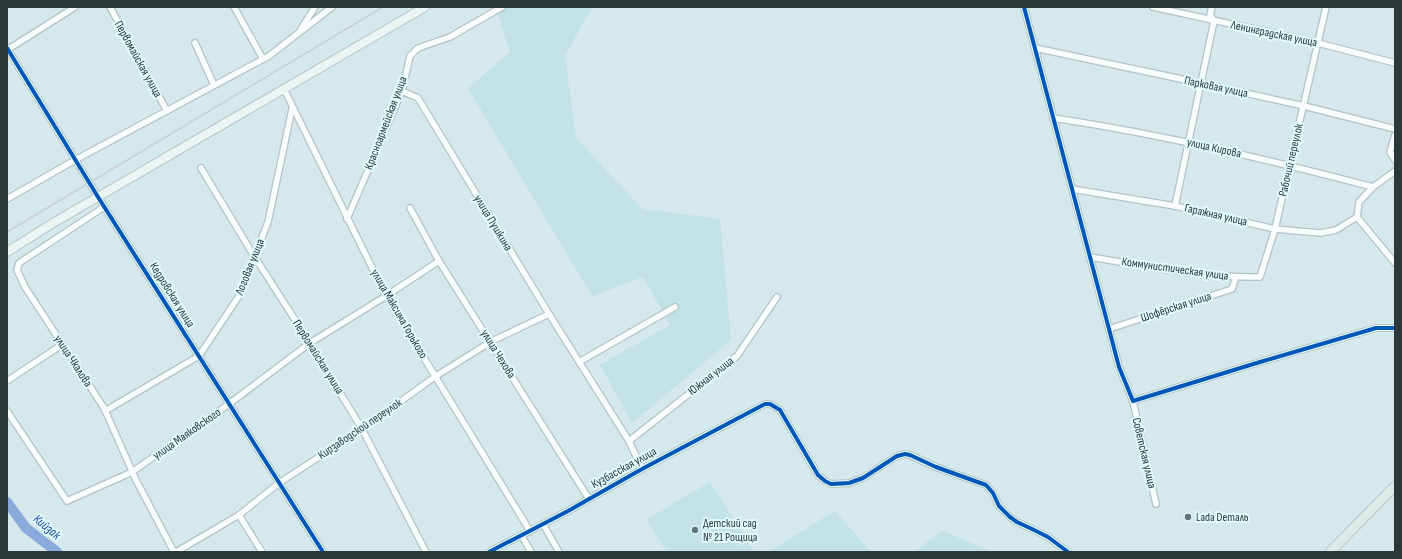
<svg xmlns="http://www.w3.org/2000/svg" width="1402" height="559" viewBox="0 0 1402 559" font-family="'Sofia Sans Condensed',sans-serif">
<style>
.built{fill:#c2e2e6}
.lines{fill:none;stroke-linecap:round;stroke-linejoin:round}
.river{stroke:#89aada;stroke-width:10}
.street-casing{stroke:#b5c3c5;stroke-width:8}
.secondary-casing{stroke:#b5c3c5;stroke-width:10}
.primary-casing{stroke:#bac4c5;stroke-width:11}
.street{stroke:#f9fcfc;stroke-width:5.5}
.secondary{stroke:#ebf3f3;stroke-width:8}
.primary{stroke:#ddebe8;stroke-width:9}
.rail{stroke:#cbd0d2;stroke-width:1.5}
.cycleway-casing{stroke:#e0fbfe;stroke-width:6}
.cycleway{stroke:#0057b8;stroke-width:4}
.poi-dot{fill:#667677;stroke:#e0fbfe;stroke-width:1.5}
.labels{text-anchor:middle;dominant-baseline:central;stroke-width:4;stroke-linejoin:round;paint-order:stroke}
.street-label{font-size:12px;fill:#2a3839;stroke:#e0fbfe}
.poi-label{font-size:12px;fill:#2a3839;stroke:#e0fbfe;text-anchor:start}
.water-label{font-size:13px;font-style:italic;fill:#184495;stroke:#e0fbfe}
</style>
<rect width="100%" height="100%" fill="#d5e8eb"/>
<g class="built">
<polygon points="496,7 592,7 565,56 576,138 643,209 720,219 731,340 632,423 600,365 670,325 643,277 592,296 468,88 510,52"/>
<polygon points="710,482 753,549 749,552 667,552 646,520"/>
<polygon points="835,511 871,552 768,552"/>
<polygon points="943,531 957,537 993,552 917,552 916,550"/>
</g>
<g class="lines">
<polyline class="river" points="7,502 26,528 57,552"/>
<defs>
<g id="street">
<polyline points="110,7 167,111"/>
<polyline points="234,7 263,59"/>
<polyline points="1024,7 1109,329 1119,367 1133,401 1260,362 1376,328 1395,328"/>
<polyline points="1153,7 1318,43 1395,63"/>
<polyline points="301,29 315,7"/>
<polyline points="195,43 214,85"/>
<polyline points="7,48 98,197 323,552"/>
<polyline points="1035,48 1200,83 1304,106 1395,129"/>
<polyline points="7,50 75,7"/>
<polyline points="284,89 386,296 530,531"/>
<polyline points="402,91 418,98 549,314 629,441 642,469"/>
<path d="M1053 118C1161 134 1267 159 1373 187"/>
<polyline points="1395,135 1390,152 1395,160"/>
<polyline points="201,168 254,256 310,343 362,429 426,552"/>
<polyline points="1072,189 1175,206 1275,229 1320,233 1336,230 1357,217"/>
<polyline points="7,199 75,160 269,56 332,7"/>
<polyline points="1175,206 1214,21 1210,15 1212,7"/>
<polyline points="104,207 19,263 17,270 25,287 104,408 136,480 174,552"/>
<polyline points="410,208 439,261 589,499"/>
<polyline points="1357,217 1359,202 1373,187 1395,171"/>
<polyline points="1357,217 1395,263"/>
<polyline points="347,219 402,91 410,56 418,48 450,37 502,7"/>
<path d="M1090 257C1146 266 1203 278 1260 277L1275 229 1326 7"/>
<polyline points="1109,329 1232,289 1236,277"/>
<polyline points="579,362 675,307"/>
<polyline points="7,381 63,344"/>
<polyline points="1133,401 1156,504"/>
<polyline points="7,411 67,501 132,472 229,404 310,343 386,296 439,261"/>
<polyline points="105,411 199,356 239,296 268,222 292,109"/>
<polyline points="629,441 737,356 777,297"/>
<polyline points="239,515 262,552"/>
<polyline points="543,524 559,552"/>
<polyline points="522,536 531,552"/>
<polyline points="176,552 239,515 279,483 362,429 436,376 492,341 549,314"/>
<polyline points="489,552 568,511 642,469 765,404 770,404 780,410 818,475 825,481 831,484 849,483 863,478 897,456 905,454 910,455 936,467 986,485 993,493 999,506 1010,517 1017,522 1032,529 1048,537 1068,552"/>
</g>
<polyline id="secondary" points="7,252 53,223 425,7"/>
<polyline id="primary" points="1330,552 1395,486"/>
</defs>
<use href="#street" class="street-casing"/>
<use href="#secondary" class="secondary-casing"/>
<use href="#primary" class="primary-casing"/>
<use href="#street" class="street"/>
<use href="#secondary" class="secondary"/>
<use href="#primary" class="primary"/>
<polyline class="rail" points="7,232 383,7"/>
<defs>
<g id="cycleway">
<polyline points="1024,7 1109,329 1119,367 1133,401 1260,362 1376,328 1395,328"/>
<polyline points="7,48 98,197 323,552"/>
<polyline points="489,552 568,511 642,469 765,404 770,404 780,410 818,475 825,481 831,484 849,483 863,478 897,456 905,454 910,455 936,467 986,485 993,493 999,506 1010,517 1017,522 1032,529 1048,537 1068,552"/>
</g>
</defs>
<use href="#cycleway" class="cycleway-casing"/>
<use href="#cycleway" class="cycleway"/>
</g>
<g class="poi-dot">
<circle cx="1188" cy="517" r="4"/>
<circle cx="695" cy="530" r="4"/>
</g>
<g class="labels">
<g class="street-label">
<text transform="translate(1274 34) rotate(12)">Ленинградская улица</text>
<text transform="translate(138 59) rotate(61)">Первомайская улица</text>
<text transform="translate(1216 87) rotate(12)">Парковая улица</text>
<text transform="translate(386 123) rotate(-69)">Красноармейская улица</text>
<text transform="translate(1214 148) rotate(13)">улица Кирова</text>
<text transform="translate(1291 160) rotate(-77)">Рабочий переулок</text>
<text transform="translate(1216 215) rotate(13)">Гаражная улица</text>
<text transform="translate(493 223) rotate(59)">улица Пушкина</text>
<text transform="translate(250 267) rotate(-68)">Логовая улица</text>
<text transform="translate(1175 269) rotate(8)">Коммунистическая улица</text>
<text transform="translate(172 295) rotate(58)">Кедровская улица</text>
<text transform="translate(1176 307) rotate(-18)">Шофёрская улица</text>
<text transform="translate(399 314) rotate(60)">улица Максима Горького</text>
<text transform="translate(498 354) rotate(58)">улица Чехова</text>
<text transform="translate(318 357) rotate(58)">Первомайская улица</text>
<text transform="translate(73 361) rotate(57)">улица Чкалова</text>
<text transform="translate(711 376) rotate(-38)">Южная улица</text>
<text transform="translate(360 429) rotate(-34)">Кирзаводской переулок</text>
<text transform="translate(187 434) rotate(-35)">улица Маяковского</text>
<text transform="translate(1144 453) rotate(77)">Советская улица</text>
<text transform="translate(624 468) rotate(-29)">Кузбасская улица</text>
</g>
<g class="poi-label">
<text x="1196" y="517">Lada Dеталь</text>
<text x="703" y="523">Детский сад<tspan x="703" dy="14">№ 21 Рощица</tspan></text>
</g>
<g class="water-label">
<text transform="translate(47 527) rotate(40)">Кийзак</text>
</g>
</g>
<rect width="1402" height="559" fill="none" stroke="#2a3839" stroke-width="16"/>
</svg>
